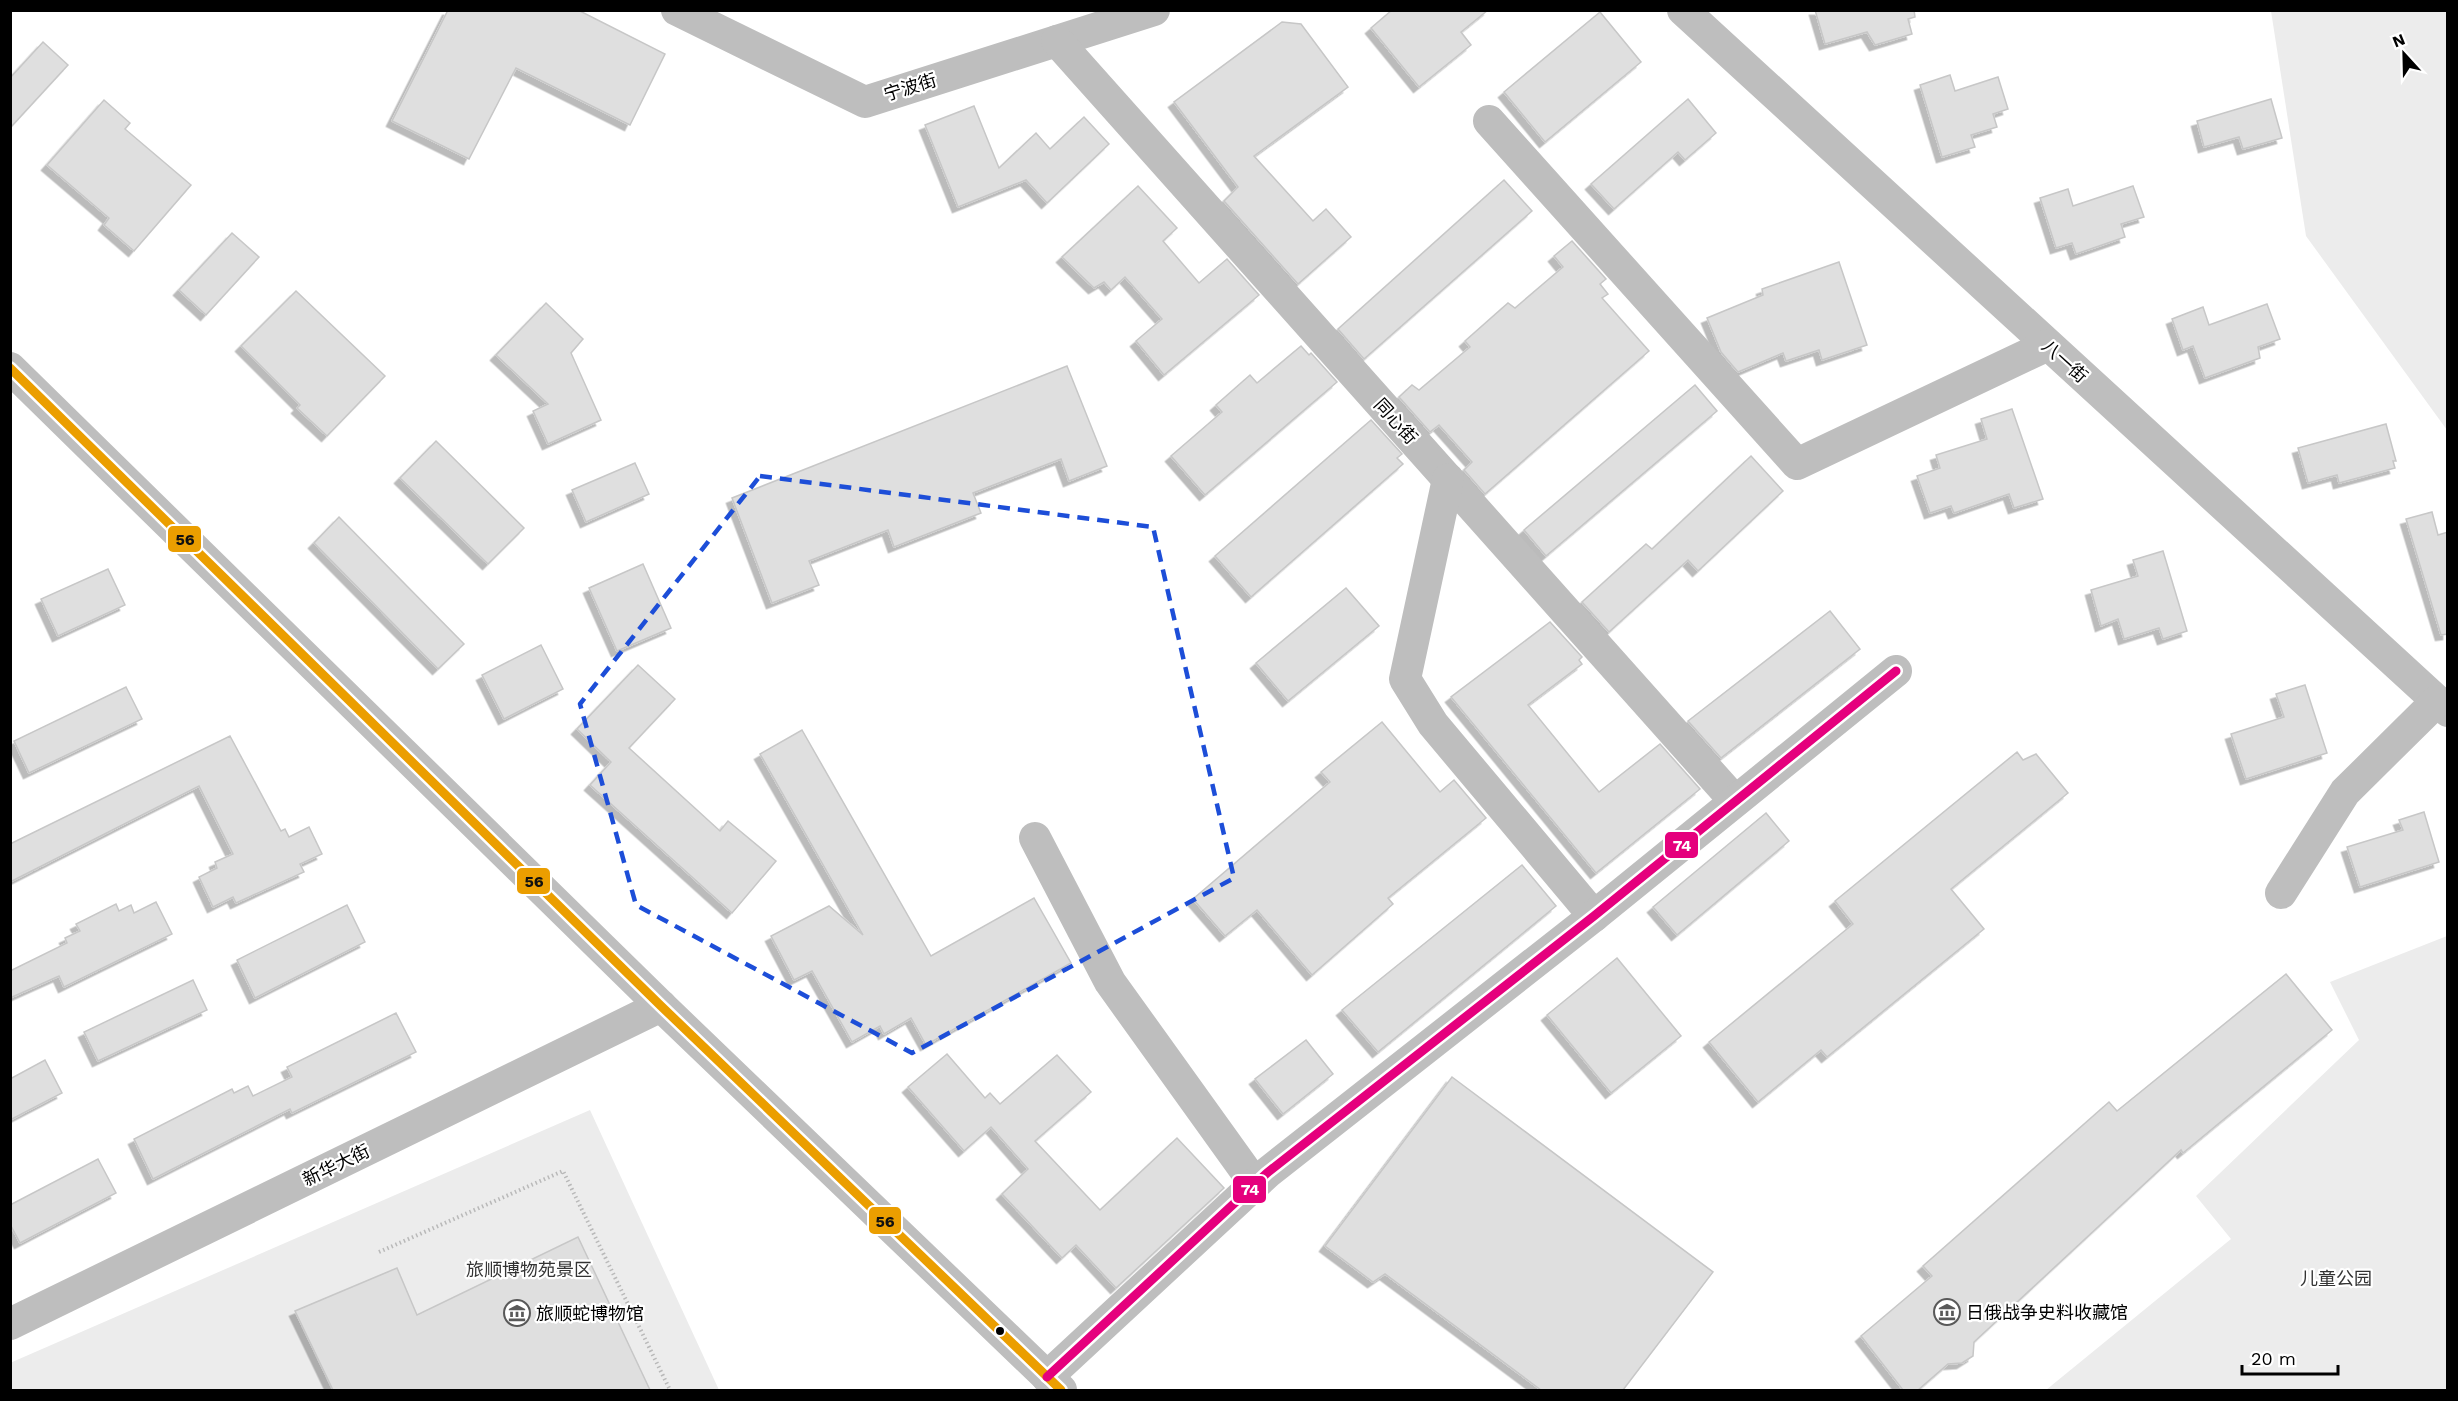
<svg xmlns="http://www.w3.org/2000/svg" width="2458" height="1401" viewBox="0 0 2458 1401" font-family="'Work Sans','Noto Sans SC',sans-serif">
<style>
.green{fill:#ececec}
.building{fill:#dfdfdf;stroke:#c7c7c7;stroke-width:1.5;filter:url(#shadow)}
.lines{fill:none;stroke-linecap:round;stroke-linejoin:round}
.path{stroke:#b9b9b9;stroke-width:4;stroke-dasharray:1.5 3;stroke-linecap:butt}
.minor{stroke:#bebebe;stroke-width:32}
.bus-1-casing{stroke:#fff;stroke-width:14}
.bus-2-casing{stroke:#fff;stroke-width:14}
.bus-1{stroke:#eb9e00;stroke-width:9}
.bus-2{stroke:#e5007d;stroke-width:9}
.marked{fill:none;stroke:#1d4ed8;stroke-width:4.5;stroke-dasharray:12 8;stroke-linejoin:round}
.bus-dot{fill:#000;stroke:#fff;stroke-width:2}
.labels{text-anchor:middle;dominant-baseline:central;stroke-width:4.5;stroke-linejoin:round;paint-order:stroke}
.street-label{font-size:18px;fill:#000;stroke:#fff}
.park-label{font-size:18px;fill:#333;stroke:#fff}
.poi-label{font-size:18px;fill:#000;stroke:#fff;text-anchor:start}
.line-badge{stroke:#fff;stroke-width:2}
.badge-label{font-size:16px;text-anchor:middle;font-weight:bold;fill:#fff}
.pale-badge-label{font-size:16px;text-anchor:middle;font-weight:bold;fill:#111}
</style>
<defs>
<filter id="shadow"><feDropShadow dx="-5.5" dy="5.5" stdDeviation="0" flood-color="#0004"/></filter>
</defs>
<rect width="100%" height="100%" fill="#fff"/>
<g class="green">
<polygon points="2271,11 2447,11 2447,430 2306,236"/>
<polygon points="2447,936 2447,1390 2046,1390 2231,1239 2196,1196 2359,1040 2330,982"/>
<polygon points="590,1110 719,1390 11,1390 10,1363"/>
</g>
<g class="building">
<polygon points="448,10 578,10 665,54 630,125 516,68 469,159 392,121"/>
<polygon points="1392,10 1488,10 1461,32 1471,45 1419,87 1371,28"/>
<polygon points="1815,10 1914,10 1915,17 1908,19 1912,34 1875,45 1867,32 1825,44"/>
<polygon points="1600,12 1641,62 1545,142 1504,92"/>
<polygon points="1282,22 1301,24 1348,87 1254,156 1313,221 1326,209 1351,237 1298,284 1224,201 1238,187 1174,102"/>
<polygon points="43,42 68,65 10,128 10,78"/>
<polygon points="1950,75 1955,91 1998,77 2008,109 1993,114 1997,127 1971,135 1975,147 1942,157 1920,85"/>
<polygon points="1688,99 1716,133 1685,160 1678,152 1614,209 1591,184"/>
<polygon points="2271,99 2282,138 2243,149 2239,137 2204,147 2197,121"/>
<polygon points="104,100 130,123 125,129 191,185 134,251 104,225 109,218 47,165"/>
<polygon points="974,106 999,168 1036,133 1050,149 1084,117 1109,144 1047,203 1026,180 958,207 925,125"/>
<polygon points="1504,180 1532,211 1364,359 1338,329"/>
<polygon points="1138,186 1177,228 1163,241 1199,283 1227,259 1259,295 1164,375 1136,341 1162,319 1125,277 1111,290 1104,282 1094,288 1062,257"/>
<polygon points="2133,186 2144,217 2121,224 2125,237 2076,254 2072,243 2056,248 2040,198 2068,189 2073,206"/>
<polygon points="232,233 259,257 206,315 179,290"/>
<polygon points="1572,241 1606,279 1600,284 1608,294 1602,298 1649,351 1485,494 1464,470 1472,462 1439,425 1430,432 1399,397 1412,385 1419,390 1470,347 1465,341 1508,303 1515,308 1563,267 1554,256"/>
<polygon points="1839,262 1867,345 1822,360 1819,350 1786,361 1783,353 1738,372 1721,352 1707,318 1763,295 1762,289"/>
<polygon points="296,291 385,376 327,436 297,408 300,405 241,346"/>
<polygon points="546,303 583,339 571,353 601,420 548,444 533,411 548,404 496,355"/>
<polygon points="2267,304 2280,339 2258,347 2260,358 2205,378 2193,346 2183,350 2172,319 2203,307 2209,325"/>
<polygon points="1301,346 1309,355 1311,353 1337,382 1205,495 1171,456 1222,412 1216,405 1250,375 1257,383"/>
<polygon points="1067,366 1107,466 1069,481 1061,459 973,493 981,513 894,547 888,530 809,561 819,585 772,603 732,498"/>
<polygon points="1695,385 1717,411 1546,556 1524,530"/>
<polygon points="2012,409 2043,499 2014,508 2009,494 1954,513 1951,506 1930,513 1917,476 1940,468 1936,455 1987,439 1981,419"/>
<polygon points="1371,420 1402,454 1397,458 1403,464 1251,597 1215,556"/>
<polygon points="2386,424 2396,461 2393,461 2395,468 2339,483 2337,475 2308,483 2298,448"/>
<polygon points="436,441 524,528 488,564 400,478"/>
<polygon points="1751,456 1783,491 1698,571 1688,560 1609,632 1582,602 1646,544 1652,549"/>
<polygon points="635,463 649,494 586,522 572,490"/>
<polygon points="2432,512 2438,535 2448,532 2448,634 2441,635 2406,519"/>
<polygon points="339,517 464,644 438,669 314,543"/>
<polygon points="2163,551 2187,631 2163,639 2159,628 2124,639 2118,619 2101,626 2091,590 2138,576 2133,560"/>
<polygon points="643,564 671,628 617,651 589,588"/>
<polygon points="108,569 125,605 58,636 41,599"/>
<polygon points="1346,588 1379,626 1288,701 1256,663"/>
<polygon points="1830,611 1860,649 1721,758 1688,721"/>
<polygon points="1550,622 1582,657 1579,660 1582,664 1528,705 1599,792 1660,744 1700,789 1596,873 1451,697"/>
<polygon points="541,645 563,689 504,719 482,675"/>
<polygon points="638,665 675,699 629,748 720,831 728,821 776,861 732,913 590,785 611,762 577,729"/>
<polygon points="2305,685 2327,753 2246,779 2231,734 2284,717 2276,694"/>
<polygon points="126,687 142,719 29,773 14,741"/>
<polygon points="1382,722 1440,792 1454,780 1486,818 1388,898 1393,904 1312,975 1257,910 1225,936 1193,899 1330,782 1321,772"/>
<polygon points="802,730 931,956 1034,898 1071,963 926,1045 911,1018 884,1034 880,1026 852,1042 812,971 794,980 771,936 829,906 863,935 760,754"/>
<polygon points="230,736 281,831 285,829 289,837 309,827 322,854 300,864 304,872 236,903 233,897 213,907 199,877 217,868 215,862 233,854 199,786 10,882 10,844"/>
<polygon points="2017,752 2023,760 2036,754 2068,793 1951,889 1984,929 1827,1057 1821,1050 1758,1102 1709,1042 1853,924 1835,901"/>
<polygon points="2424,812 2439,862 2360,887 2347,847 2403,830 2399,820"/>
<polygon points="1766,813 1789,841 1677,935 1653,907"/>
<polygon points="1522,865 1556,906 1378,1052 1342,1010"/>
<polygon points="156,902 172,934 64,987 59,976 10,998 10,971 67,943 65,938 80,931 76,924 116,904 119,911 131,905 134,913"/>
<polygon points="347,905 365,942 255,998 237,960"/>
<polygon points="1617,958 1681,1036 1611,1093 1547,1015"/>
<polygon points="2286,974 2332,1030 2183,1153 2181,1150 1974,1342 1973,1356 1962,1363 1948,1364 1918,1390 1903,1390 1861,1336 1932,1276 1923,1266 2109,1102 2117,1111"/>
<polygon points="193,980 207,1010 98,1061 84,1032"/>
<polygon points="396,1013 416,1052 292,1113 290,1109 153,1179 134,1139 232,1089 234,1093 248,1086 253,1096 292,1077 287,1067"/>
<polygon points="1306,1040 1333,1074 1283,1114 1255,1079"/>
<polygon points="947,1054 985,1098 990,1093 1000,1104 1057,1055 1091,1092 1035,1141 1100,1210 1177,1138 1224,1188 1116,1288 1076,1245 1062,1258 1002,1194 1028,1169 991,1127 964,1151 908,1087"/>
<polygon points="45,1060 62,1093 10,1120 10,1079"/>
<polygon points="1452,1077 1713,1272 1623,1390 1541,1390 1385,1274 1373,1282 1325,1246"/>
<polygon points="98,1159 116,1193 20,1243 10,1224 10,1205"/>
<polygon points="578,1237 650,1390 333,1390 295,1311 397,1268 417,1315"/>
</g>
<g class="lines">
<polyline class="path" points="379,1252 563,1171 670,1390"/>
<g class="minor">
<polyline points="677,10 865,102 1154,10"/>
<polyline points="1683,10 2448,711"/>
<polyline points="1057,41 1735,801"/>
<polyline points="1489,121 1797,464 2048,345"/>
<polyline points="10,368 661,1006 1061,1390"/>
<polyline points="1448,479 1405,679 1433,724 1594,916"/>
<polyline points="1035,838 1110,982 1255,1184"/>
<polyline points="2281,893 2345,792 2437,701"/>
<polyline points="10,1324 661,1006"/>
<polyline points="1047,1377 1267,1173 1594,916 1896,671"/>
</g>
<defs>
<polyline id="bus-1" points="10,368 661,1006 1061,1390"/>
<polyline id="bus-2" points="1047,1377 1267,1173 1594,916 1896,671"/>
</defs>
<use href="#bus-1" class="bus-1-casing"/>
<use href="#bus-2" class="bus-2-casing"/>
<use href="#bus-1" class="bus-1"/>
<use href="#bus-2" class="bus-2"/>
</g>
<path class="marked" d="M760 476 1153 527 1234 878 912 1053 636 905 580 704Z"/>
<defs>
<symbol id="museum-ring" viewBox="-11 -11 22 22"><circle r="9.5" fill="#fff" stroke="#595959" stroke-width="1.5"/><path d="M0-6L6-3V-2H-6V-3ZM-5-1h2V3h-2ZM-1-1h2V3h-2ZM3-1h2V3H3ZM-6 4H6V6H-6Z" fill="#595959"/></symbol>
</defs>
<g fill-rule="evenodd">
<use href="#museum-ring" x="1932" y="1297" width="30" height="30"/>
<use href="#museum-ring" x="502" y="1298" width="30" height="30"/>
</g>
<circle class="bus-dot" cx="1000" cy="1331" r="5"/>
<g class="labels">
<g class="street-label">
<text transform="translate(910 87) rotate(-17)">宁波街</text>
<text transform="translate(2065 361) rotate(42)">八一街</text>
<text transform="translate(1396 421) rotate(48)">同心街</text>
<text transform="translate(336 1165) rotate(-26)">新华大街</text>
</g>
<g class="park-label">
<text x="529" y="1269">旅顺博物苑景区</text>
<text x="2336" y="1278">儿童公园</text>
</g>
<g class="poi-label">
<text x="1966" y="1312">日俄战争史料收藏馆</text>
<text x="536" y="1313">旅顺蛇博物馆</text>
</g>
</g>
<g class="line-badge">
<rect x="167" y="525" width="35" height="28" rx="6" fill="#eb9e00"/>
<rect x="1664" y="831" width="35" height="28" rx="6" fill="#e5007d"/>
<rect x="516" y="867" width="35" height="28" rx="6" fill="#eb9e00"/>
<rect x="1232" y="1175" width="35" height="29" rx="6" fill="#e5007d"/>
<rect x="868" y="1206" width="34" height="29" rx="6" fill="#eb9e00"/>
</g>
<g class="badge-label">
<text x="1682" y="851">74</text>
<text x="1250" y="1195">74</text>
</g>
<g class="pale-badge-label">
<text x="185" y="545">56</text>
<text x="534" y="887">56</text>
<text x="885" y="1227">56</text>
</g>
<rect width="2458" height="1401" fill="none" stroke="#000000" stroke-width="24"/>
<g transform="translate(2404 54) rotate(338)" stroke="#ffffff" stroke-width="4.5" paint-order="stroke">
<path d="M0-4.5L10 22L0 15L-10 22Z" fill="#000000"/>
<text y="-9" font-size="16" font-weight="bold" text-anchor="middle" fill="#000000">N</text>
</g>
<path d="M2242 1365v9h96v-9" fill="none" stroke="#000000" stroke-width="3"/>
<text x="2251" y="1365" font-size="18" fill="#000000" stroke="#ffffff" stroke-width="4.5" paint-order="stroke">20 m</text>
</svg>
